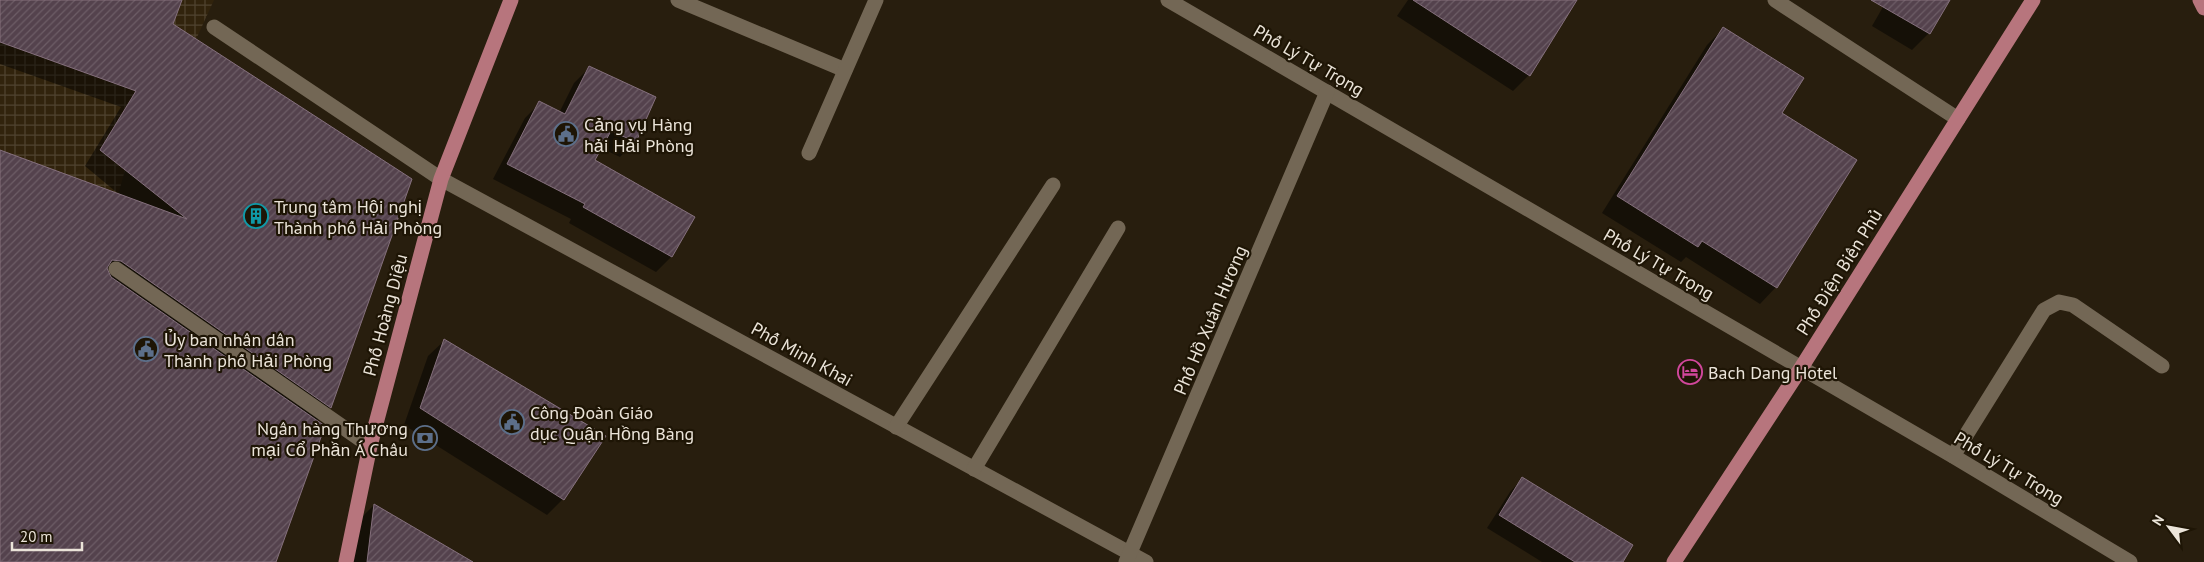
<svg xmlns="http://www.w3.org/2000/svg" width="2204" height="562" viewBox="0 0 2204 562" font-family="'PT Sans',sans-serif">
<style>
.industrial{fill:url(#industrial-grid)}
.shadow{fill:#0007}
.building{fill:url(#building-hatch);stroke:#85707d}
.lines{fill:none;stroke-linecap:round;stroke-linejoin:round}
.minor{stroke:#736755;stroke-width:15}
.major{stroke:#b7757d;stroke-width:15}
.labels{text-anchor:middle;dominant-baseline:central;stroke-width:4.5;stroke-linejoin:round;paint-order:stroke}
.street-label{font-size:18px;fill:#ebe4d9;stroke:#1e1505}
.poi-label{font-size:18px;fill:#ebe4d9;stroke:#1e1505;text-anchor:start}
</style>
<defs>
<pattern id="industrial-grid" width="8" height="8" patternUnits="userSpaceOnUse" patternTransform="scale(1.25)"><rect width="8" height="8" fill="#31230c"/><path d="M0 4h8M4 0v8" fill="none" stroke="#4f432f"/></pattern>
<pattern id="building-hatch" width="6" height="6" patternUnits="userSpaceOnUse" patternTransform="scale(1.25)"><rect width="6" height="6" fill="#54424d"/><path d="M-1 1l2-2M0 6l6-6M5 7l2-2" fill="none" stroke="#6d5d66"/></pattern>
</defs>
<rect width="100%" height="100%" fill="#281e0e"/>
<polygon class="industrial" points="0,0 214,0 160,118 130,101 100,150 125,170 102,253 0,516"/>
<g class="shadow">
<polygon points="0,0 180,0 171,25 331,406 316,421 275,562 0,562 0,152 121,196 85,166 121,107 0,64"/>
<polygon points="1408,0 1576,0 1529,75 1513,91 1397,16"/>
<polygon points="1887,0 1948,0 1929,33 1912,50 1872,26"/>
<polygon points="1723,29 1780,114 1776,287 1760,304 1686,257 1681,262 1602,213 1707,45"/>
<polygon points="589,68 635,141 620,157 601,148 594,161 693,217 671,257 656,272 569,223 571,219 493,179 525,118 540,103 559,113 574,83"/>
<polygon points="445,340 604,436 563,499 547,515 404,425 428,356"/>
<polygon points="1522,479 1621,562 1542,562 1487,528 1510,492"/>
<polygon points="374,505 470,562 353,562 358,521"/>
</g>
<g class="building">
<polygon points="0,0 182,0 173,24 412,179 331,408 121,261 112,260 107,268 111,277 325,426 276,562 0,562 0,150 187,219 100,150 136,91 0,42"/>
<polygon points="1413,0 1577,0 1530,76"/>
<polygon points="1871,0 1950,0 1930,34"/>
<polygon points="1723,27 1804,78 1782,113 1857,160 1777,288 1702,241 1698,247 1617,196"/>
<polygon points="589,66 656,97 636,142 611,131 595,160 695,217 672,257 583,207 585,204 507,164 539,101 565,114"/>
<polygon points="444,339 606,436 564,500 420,408"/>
<polygon points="1522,477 1633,545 1623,562 1575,562 1499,515"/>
<polygon points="374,504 473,562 367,562"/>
</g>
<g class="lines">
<g class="minor">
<polyline points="678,0 845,70"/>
<polyline points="1168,0 1953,456 2130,562"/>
<polyline points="1775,0 1958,119"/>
<polyline points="214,27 441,179 1146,562"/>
<polyline points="809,153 876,0"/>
<polyline points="116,269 370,446"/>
<polyline points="896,427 1053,185"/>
<polyline points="1953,456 2044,310 2059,302 2073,305 2162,366"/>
<polyline points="974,469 1118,228"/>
<polyline points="1126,562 1327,92"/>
</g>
<g class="major">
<polyline points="2200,0 2204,8"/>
<polyline points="346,562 370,446 441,179 511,0"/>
<polyline points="1674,562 1801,368 2033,0"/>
</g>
</g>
<defs>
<symbol id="civic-ring" viewBox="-11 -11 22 22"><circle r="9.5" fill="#1e1505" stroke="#5c6f8a" stroke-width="1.5"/><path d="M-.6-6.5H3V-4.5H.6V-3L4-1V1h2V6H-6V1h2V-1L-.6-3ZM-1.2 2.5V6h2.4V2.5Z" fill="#5c6f8a"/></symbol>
<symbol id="building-ring" viewBox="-11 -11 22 22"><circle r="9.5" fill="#1e1505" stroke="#0f9aa8" stroke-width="1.5"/><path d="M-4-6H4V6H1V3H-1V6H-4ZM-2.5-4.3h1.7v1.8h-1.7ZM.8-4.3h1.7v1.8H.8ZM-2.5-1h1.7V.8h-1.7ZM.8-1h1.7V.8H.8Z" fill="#0f9aa8"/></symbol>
<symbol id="hotel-ring" viewBox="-11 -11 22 22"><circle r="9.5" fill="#1e1505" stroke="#d1479c" stroke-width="1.5"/><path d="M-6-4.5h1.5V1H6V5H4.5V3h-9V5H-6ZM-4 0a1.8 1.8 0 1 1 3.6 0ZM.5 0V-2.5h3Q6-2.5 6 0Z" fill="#d1479c"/></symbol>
<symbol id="bank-ring" viewBox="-11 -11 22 22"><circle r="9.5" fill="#1e1505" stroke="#5c6f8a" stroke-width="1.5"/><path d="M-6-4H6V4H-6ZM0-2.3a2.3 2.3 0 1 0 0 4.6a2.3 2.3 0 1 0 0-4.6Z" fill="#5c6f8a"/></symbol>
</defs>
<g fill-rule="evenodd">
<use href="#civic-ring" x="552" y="120" width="28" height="28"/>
<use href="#building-ring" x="242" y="202" width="28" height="28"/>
<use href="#civic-ring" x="132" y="335" width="28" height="28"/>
<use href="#hotel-ring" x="1676" y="358" width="28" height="28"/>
<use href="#civic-ring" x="498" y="408" width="28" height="28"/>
<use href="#bank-ring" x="411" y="424" width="28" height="28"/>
</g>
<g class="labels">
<g class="street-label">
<text transform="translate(1309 60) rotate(30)">Phố Lý Tự Trọng</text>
<text transform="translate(1659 264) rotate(30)">Phố Lý Tự Trọng</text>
<text transform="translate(1839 272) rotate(-58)">Phố Điện Biên Phủ</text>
<text transform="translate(385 315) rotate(-75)">Phố Hoàng Diệu</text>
<text transform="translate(1210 320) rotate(-67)">Phố Hồ Xuân Hương</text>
<text transform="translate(802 354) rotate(29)">Phố Minh Khai</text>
<text transform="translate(2009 468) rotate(31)">Phố Lý Tự Trọng</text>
</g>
<g class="poi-label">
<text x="584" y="124">Cảng vụ Hàng<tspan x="584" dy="21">hải Hải Phòng</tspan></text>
<text x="274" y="206">Trung tâm Hội nghị<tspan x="274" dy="21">Thành phố Hải Phòng</tspan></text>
<text x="164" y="339">Ủy ban nhân dân<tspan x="164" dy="21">Thành phố Hải Phòng</tspan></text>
<text x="1708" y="372">Bach Dang Hotel</text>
<text x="530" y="412">Công Đoàn Giáo<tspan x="530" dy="21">dục Quận Hồng Bàng</tspan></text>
<text x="408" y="428" text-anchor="end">Ngân hàng Thương<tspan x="408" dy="21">mại Cổ Phần Á Châu</tspan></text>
</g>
</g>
<g transform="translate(2169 527) rotate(302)" stroke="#1e1505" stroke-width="4" paint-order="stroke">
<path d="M0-4L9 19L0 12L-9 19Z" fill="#ebe4d9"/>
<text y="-8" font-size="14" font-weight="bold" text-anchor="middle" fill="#ebe4d9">N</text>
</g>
<path d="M12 542v8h70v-8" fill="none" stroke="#ebe4d9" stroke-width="2.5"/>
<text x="20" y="542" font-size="15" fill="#ebe4d9" stroke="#1e1505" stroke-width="4" paint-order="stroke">20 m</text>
</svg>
